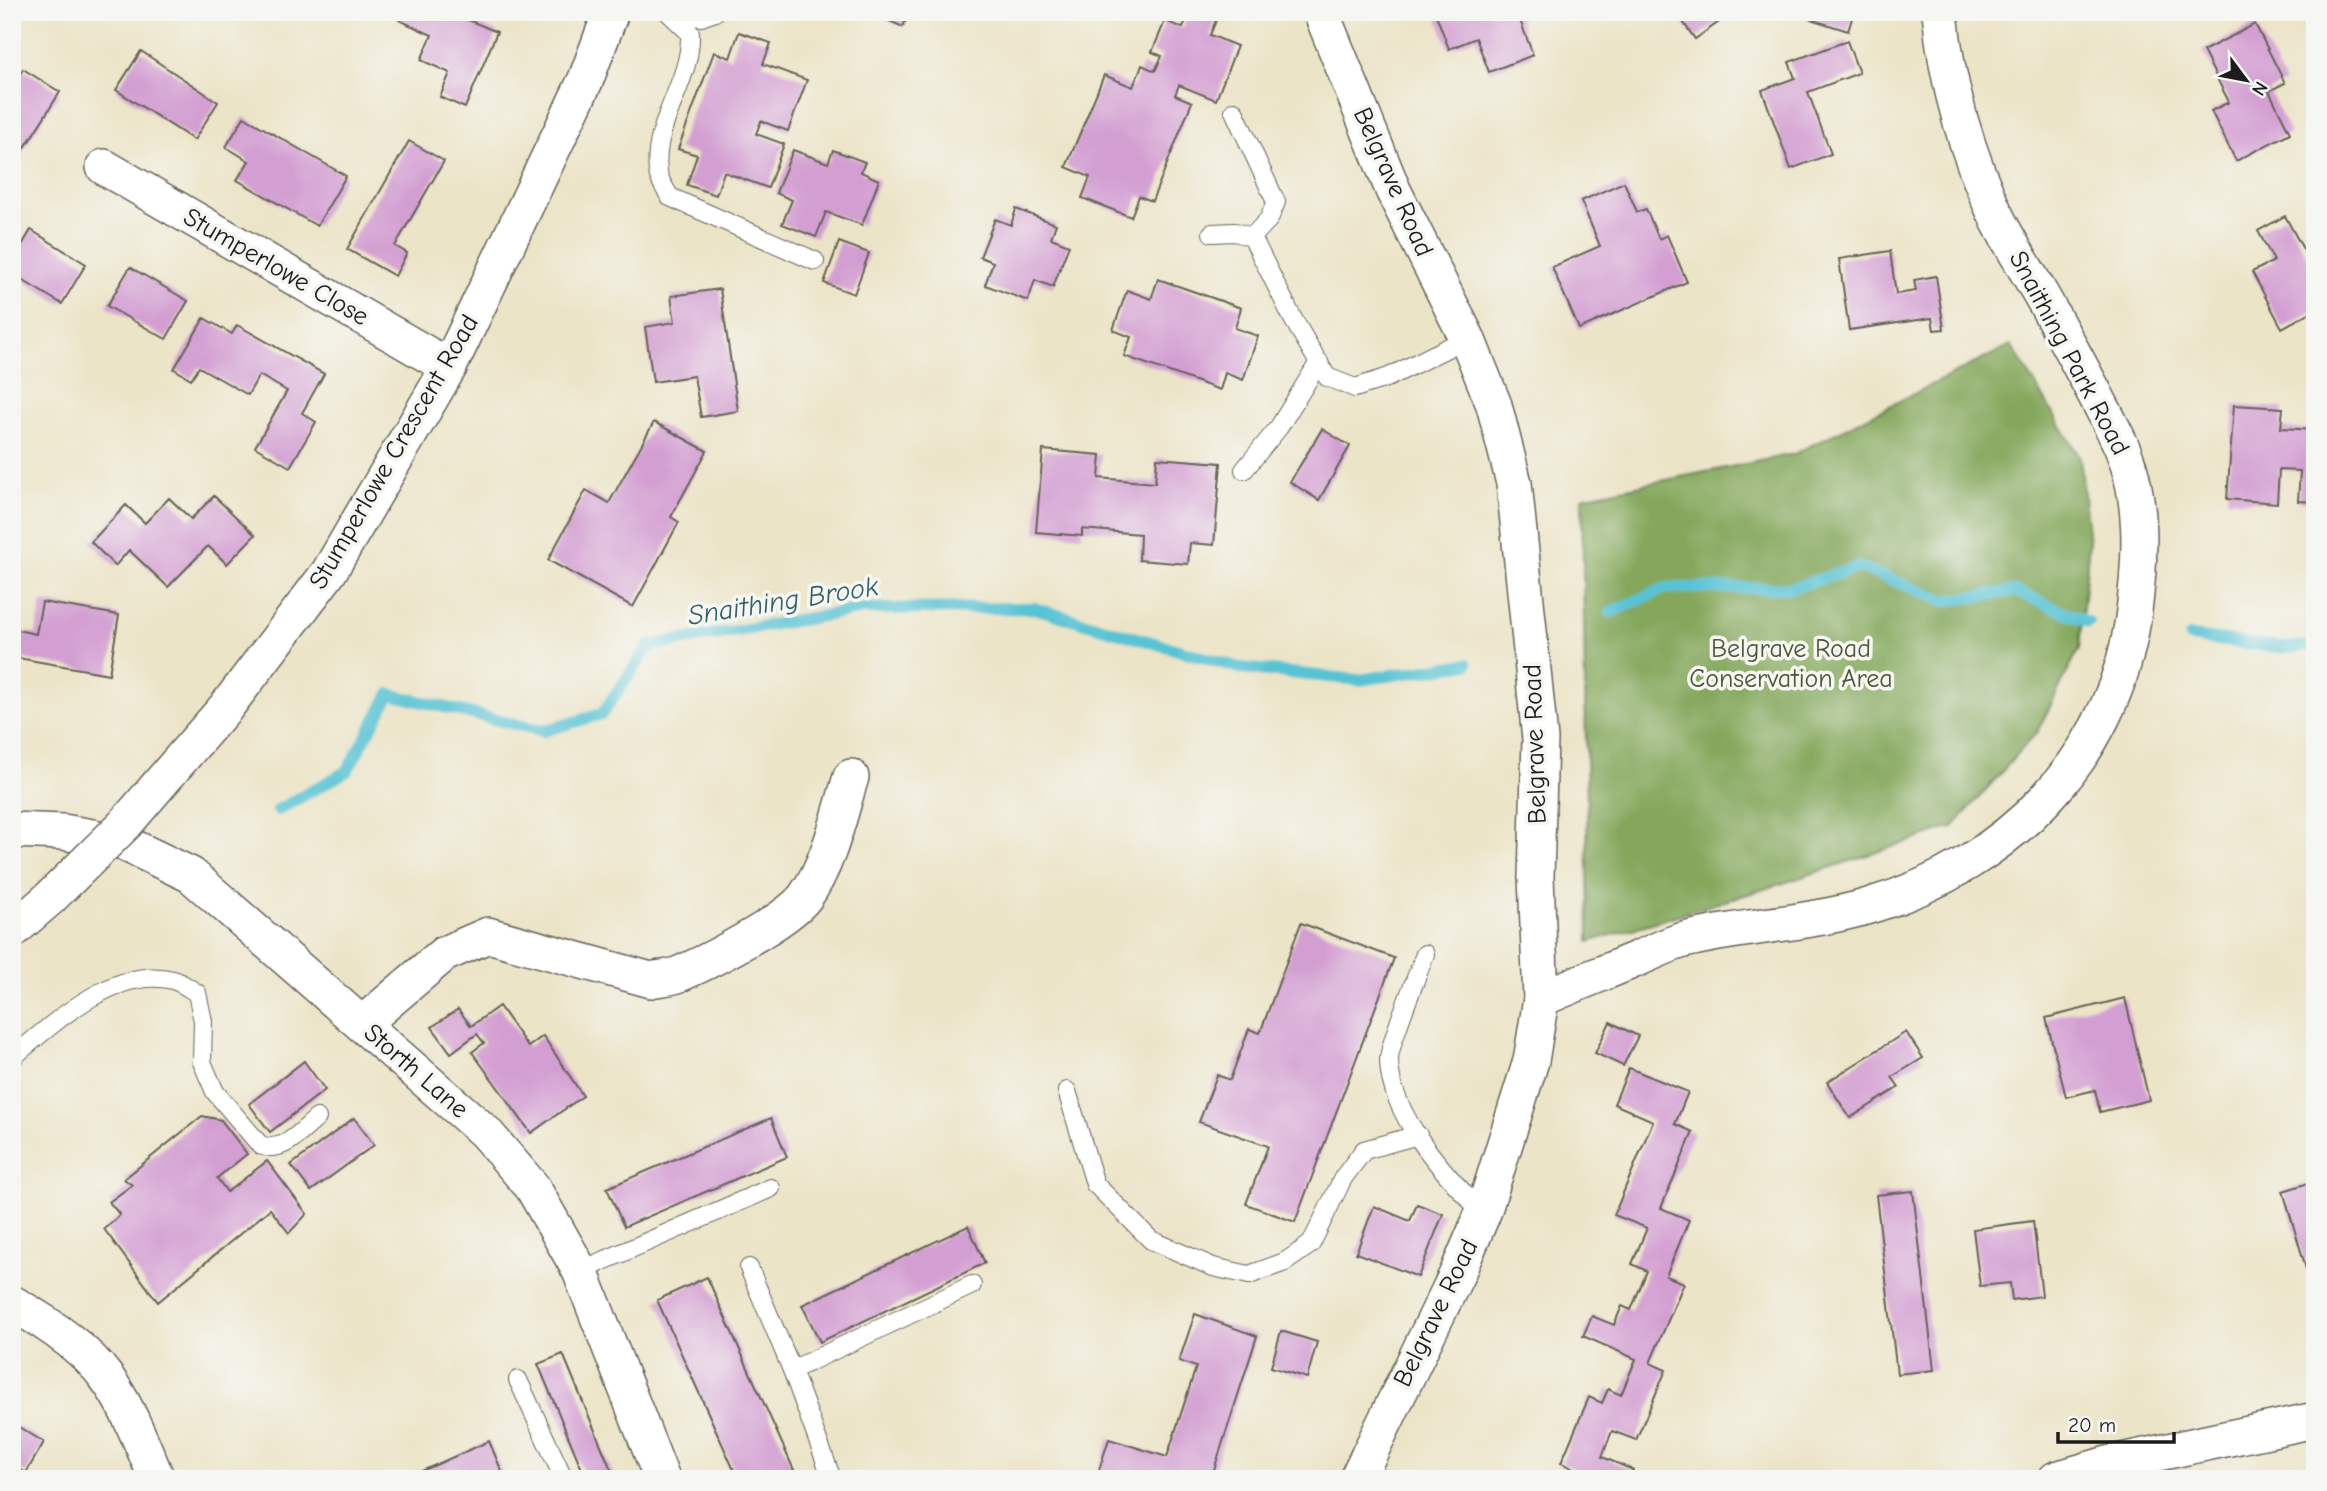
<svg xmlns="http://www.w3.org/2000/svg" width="2327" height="1491" viewBox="0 0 2327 1491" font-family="'Comic Neue',sans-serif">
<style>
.forest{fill:#84a75c;stroke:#50623c;stroke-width:2}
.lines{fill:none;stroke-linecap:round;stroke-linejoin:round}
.stream{stroke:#59c3d4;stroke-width:12}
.building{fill:#d39fd2}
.lane-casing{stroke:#656258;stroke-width:20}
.street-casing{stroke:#656258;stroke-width:38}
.lane{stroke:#fff;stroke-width:18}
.street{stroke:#fff;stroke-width:35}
.street-bridge-casing{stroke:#656258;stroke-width:38;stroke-linecap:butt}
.street-bridge{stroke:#fff;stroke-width:35}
.labels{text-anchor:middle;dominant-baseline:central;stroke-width:7;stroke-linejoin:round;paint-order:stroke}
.street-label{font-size:26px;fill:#1c1c1c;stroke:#f6f6f2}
.park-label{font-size:26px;fill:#4c5637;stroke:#f6f6f2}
.water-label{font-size:28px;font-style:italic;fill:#345f66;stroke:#f6f6f2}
</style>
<rect width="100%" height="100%" fill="#f6f6f2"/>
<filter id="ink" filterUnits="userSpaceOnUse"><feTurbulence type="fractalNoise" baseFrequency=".0143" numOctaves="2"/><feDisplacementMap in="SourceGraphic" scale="14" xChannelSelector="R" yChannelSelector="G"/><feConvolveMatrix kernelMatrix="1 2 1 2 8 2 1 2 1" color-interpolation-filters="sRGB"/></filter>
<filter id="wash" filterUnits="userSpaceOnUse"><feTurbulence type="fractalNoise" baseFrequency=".00686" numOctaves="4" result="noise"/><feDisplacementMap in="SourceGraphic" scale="28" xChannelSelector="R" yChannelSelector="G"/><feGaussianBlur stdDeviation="1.57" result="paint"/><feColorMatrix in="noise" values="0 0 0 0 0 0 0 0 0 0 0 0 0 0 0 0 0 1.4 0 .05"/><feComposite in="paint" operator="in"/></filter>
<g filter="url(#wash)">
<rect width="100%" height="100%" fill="#ece4c7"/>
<polygon class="forest" points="2011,345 2080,457 2089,543 2079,649 2037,732 1953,827 1781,884 1589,942 1582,497 1794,454"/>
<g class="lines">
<g class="stream">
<polyline points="1611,612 1666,588 1792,588 1859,567 1945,601 2015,591 2088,622"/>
<polyline points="2190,637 2286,648 2315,645"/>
<polyline points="278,810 347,771 390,694 543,731 602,714 649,646 863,609 1034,608 1240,668 1359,680 1467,664"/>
</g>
</g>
<g id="blocks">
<g class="building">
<polygon points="402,12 469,12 466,19 497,32 465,108 440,97 450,73 421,60 432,35 399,20"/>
<polygon points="869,12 909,12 903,27"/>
<polygon points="1189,12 1219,13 1210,35 1237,46 1216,100 1179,85 1175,95 1192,102 1152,201 1139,196 1131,217 1082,198 1090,177 1066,167 1104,75 1133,87 1142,65 1155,71 1162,56 1152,52 1165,21 1183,28"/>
<polygon points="1435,12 1517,12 1533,55 1489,72 1476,38 1449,49"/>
<polygon points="1676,12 1722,12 1726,17 1695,39"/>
<polygon points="1813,12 1854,12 1848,31 1810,19"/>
<polygon points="2255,24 2285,83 2269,91 2290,133 2236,161 2211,111 2229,102 2203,51"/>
<polygon points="739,32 771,43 763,64 807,80 788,131 761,121 756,134 784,144 768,188 724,172 716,195 687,185 697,155 678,149 714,52 730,58"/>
<polygon points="1847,41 1859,73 1808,92 1831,154 1791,169 1762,90 1795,78 1789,62"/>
<polygon points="141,51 218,102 194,140 116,90"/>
<polygon points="23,69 60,92 12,168 12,87"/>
<polygon points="244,117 346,176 317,226 237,180 249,161 226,147"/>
<polygon points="409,141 444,161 395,246 407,253 395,276 347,249"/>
<polygon points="793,150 828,163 833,150 865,162 861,172 879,180 862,225 826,212 816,237 782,224 792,200 776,193"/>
<polygon points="1624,182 1637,212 1646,209 1659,239 1667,235 1687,282 1579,329 1552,267 1600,246 1581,201"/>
<polygon points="1016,209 1056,224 1051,238 1069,245 1053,287 1035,280 1028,301 985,285 993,262 980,257 995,219 1011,225"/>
<polygon points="2285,216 2315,271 2315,310 2282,328 2252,272 2274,261 2258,231"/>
<polygon points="31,230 86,264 62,304 12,274 12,262"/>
<polygon points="839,242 869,253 854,294 824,283"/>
<polygon points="1890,251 1896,294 1916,291 1914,280 1936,276 1944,329 1934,330 1932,318 1849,330 1839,259"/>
<polygon points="130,267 188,301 166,339 107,306"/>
<polygon points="1158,279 1241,308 1235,328 1258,336 1243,380 1225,373 1220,390 1124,356 1131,337 1113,330 1127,290 1151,299"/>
<polygon points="720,289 738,411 701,417 694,376 653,382 645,327 675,322 671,296"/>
<polygon points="204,318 232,334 237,325 324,374 302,413 316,422 290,467 255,447 287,391 259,375 248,395 199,367 191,379 174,369"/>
<polygon points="2234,405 2283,408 2281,428 2315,430 2315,502 2298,501 2300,471 2279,470 2277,503 2227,499"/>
<polygon points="654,422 707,451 671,517 679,522 633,607 548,560 586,490 609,503"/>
<polygon points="1322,429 1350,446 1319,500 1290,482"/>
<polygon points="1043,450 1101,455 1099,478 1155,483 1157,458 1221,463 1214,545 1190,543 1188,564 1139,560 1140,534 1082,529 1082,536 1036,532"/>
<polygon points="214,496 255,535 227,564 208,546 168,587 129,550 115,566 91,542 126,505 145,523 169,498 191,519"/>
<polygon points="42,602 119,615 109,674 12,657 12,629 36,634"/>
<polygon points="1301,923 1394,958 1295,1222 1246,1204 1268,1146 1199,1122 1217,1075 1230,1080 1249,1029 1260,1033"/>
<polygon points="2125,998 2149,1100 2100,1112 2095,1090 2066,1097 2046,1018"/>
<polygon points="499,1006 528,1047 543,1036 583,1096 531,1133 472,1052 484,1043 477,1034 451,1053 432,1027 458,1009 471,1026"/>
<polygon points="1610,1022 1638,1036 1623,1066 1595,1053"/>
<polygon points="1906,1032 1923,1058 1892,1077 1899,1087 1850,1118 1827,1082"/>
<polygon points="304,1061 325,1090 270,1132 249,1104"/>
<polygon points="1629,1068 1688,1092 1675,1124 1693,1132 1661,1208 1689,1220 1666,1276 1684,1283 1650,1363 1666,1370 1636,1440 1612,1431 1602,1457 1633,1470 1629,1479 1569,1479 1573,1468 1561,1463 1589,1397 1602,1403 1608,1389 1621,1395 1636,1359 1583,1336 1592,1316 1614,1325 1622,1306 1631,1310 1647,1271 1632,1264 1647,1228 1614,1215 1653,1121 1614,1104"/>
<polygon points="202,1116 221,1120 247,1154 217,1178 227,1192 267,1161 307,1214 289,1233 270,1209 158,1302 104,1229 120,1215 109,1202 132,1185 124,1179"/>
<polygon points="354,1118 374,1145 311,1191 291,1165"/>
<polygon points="771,1118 787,1157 624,1227 607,1188"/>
<polygon points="2315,1181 2315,1273 2308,1275 2283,1191"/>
<polygon points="1913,1191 1934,1370 1897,1374 1876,1195"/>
<polygon points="1417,1204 1443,1214 1418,1277 1356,1253 1374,1206 1410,1221"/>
<polygon points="2033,1221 2042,1296 2012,1300 2010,1283 1980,1286 1973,1229"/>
<polygon points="968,1226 985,1263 820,1342 802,1305"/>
<polygon points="707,1277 798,1479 738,1479 657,1300"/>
<polygon points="1195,1314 1257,1336 1211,1479 1096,1479 1109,1439 1167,1457 1196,1367 1179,1361"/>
<polygon points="1281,1331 1317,1342 1307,1378 1271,1367"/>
<polygon points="563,1354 615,1479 586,1479 538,1364"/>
<polygon points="12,1423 44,1442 26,1473 12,1465"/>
<polygon points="489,1441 505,1479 404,1479"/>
</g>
</g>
</g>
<g filter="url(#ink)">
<use href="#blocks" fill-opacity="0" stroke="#656258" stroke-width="2"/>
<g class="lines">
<defs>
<g id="lane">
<path d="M668 12 690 33C692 81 652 123 658 172 659 181 666 190 670 197L815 261"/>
<polyline points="674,15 701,17 715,12"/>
<polyline points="1234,111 1276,202 1269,219 1252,237"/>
<polyline points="1212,233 1235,232 1252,237 1293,319 1327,377 1355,388 1389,377 1467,338"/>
<polyline points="1244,470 1279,427 1319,362"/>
<path d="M1425 954C1418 974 1388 1046 1389 1061 1390 1116 1447 1177 1483 1213"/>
<path d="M12 1058C52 1024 115 965 173 980 181 982 190 989 197 993L203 1021 202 1062 215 1092 260 1145C283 1154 300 1132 317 1118"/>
<polyline points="1067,1091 1095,1184 1151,1240 1213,1267 1249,1275 1285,1262 1311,1244 1343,1178 1364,1150 1418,1135"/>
<polyline points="749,1268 792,1370 832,1479"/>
<polyline points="580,1271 771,1188"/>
<polyline points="792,1370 972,1285"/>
<polyline points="518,1380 564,1479"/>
</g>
<g id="street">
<polyline points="1321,12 1393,190 1467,338 1494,405 1514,483 1540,739 1536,877 1541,999 1531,1061 1483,1213 1457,1274 1357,1479"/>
<polyline points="104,167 449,367"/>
<polyline points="186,753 227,706 329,572 449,367 586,79 611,12"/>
<polyline points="12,830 63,832 122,842 191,875 485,1132 533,1188 580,1271 662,1479"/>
<polyline points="12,931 50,898"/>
<path d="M1541 999C1573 985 1606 972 1639 958 1653 952 1669 944 1684 940 1746 925 1811 924 1872 905 2006 865 2112 760 2133 619 2141 560 2145 494 2118 439 2095 392 2070 347 2045 302 2030 275 2013 249 1999 222 1968 158 1946 83 1940 12"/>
<path d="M362 1024 444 954 488 935 651 980C659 978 669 978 677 975 706 963 787 921 805 897 829 864 839 816 851 777"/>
<path d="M12 1303C44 1321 84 1347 106 1377 128 1406 142 1445 157 1479"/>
<polyline points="2056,1479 2111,1463 2315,1420"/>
</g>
</defs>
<use href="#lane" class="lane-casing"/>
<use href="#street" class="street-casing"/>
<use href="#lane" class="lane"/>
<use href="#street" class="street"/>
<defs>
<polyline id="street-bridge" points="50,898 125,824 186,753"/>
</defs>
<use href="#street-bridge" class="street-bridge-casing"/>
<use href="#street-bridge" class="street-bridge"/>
</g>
</g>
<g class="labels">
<g class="street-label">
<text transform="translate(1393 182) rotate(66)">Belgrave Road</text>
<text transform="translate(276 267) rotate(30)">Stumperlowe Close</text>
<text transform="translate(2069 353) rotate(62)">Snaithing Park Road</text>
<text transform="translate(394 452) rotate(-60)">Stumperlowe Crescent Road</text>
<text transform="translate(1535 744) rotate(-92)">Belgrave Road</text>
<text transform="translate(416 1071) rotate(41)">Storth Lane</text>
<text transform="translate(1436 1313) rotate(-64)">Belgrave Road</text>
</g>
<g class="park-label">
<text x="1791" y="649">Belgrave Road<tspan x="1791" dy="30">Conservation Area</tspan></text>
</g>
<g class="water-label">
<text transform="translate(783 601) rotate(-9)">Snaithing Brook</text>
</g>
</g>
<rect width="2327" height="1491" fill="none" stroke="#f6f6f2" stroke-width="42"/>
<g transform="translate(2246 80) rotate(122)" stroke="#f6f6f2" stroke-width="5" paint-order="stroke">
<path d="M0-5L12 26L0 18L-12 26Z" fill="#1c1c1c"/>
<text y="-10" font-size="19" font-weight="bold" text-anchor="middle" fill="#1c1c1c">N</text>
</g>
<path d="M2058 1432v10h116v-10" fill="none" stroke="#1c1c1c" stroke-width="3.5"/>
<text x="2068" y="1432" font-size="21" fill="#1c1c1c" stroke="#f6f6f2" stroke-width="5" paint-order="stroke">20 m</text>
</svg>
